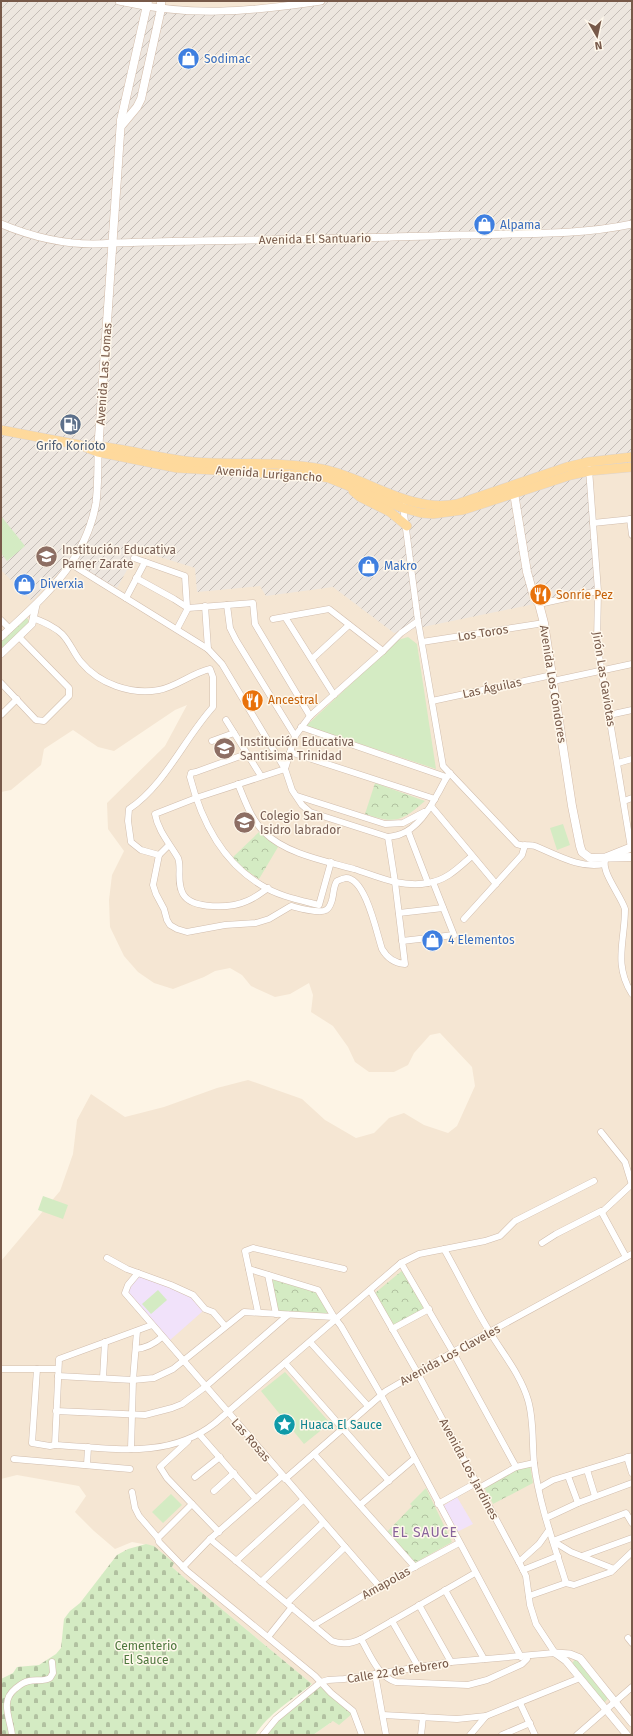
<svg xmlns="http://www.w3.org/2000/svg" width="633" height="1736" viewBox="0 0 633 1736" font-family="'Fira Sans',sans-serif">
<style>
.residential{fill:#f5e6d3}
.industrial{fill:url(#industrial-furrows)}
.education{fill:#f1e2fa}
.grass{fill:#d4ebc3}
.forest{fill:url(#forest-crowns)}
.cemetery{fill:url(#cemetery-stones)}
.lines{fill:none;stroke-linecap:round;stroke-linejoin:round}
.minor-casing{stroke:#d1bdad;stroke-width:7}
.tertiary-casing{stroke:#d1bdad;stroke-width:8}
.secondary-casing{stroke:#d4bdab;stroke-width:9}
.primary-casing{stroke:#dcd4d0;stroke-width:10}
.minor{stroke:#fff;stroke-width:6}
.tertiary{stroke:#fff;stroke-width:7}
.secondary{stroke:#fff;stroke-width:8}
.primary{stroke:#fed99c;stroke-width:9}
.labels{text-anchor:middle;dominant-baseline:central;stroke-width:3;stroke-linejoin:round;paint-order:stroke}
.shop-label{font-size:12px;fill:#366cbe;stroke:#fff8ec;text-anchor:start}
.street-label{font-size:12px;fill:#775949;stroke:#fff8ec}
.service-label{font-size:12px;fill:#4e5e75;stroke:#fff8ec}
.education-label{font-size:12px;fill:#785e54;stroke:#fff8ec;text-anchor:start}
.food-label{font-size:12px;fill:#c56008;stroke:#fff8ec;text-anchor:start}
.culture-label{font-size:12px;fill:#0d838f;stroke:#fff8ec;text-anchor:start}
.park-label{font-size:12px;fill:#4f783e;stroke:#fff8ec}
.quarter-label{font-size:14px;letter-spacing:1px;fill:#88649b;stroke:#fff8ec}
</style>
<defs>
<pattern id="industrial-furrows" width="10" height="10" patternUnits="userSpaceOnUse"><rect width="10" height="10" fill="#ede6df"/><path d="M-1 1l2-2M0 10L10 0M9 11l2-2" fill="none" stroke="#c5bdb7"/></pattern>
<pattern id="forest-crowns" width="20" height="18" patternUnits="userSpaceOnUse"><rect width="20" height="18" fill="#d4ebc3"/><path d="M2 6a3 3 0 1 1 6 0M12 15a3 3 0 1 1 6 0" fill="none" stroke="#b1c1a0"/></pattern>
<pattern id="cemetery-stones" width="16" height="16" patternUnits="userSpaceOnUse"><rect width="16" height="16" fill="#d4ebc3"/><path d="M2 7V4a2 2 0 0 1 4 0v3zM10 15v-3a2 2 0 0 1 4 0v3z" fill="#b1c1a0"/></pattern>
</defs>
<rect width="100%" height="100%" fill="#fdf4e5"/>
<polygon class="residential" points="1,1 632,1 632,1735 313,1735 333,1721 341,1704 319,1686 312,1684 189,1582 172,1567 174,1563 154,1546 132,1542 115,1549 94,1531 75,1512 86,1496 79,1486 17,1475 1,1479 1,1261 60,1191 73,1154 77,1120 91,1094 125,1117 164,1107 217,1088 248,1080 302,1099 325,1120 356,1138 374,1133 389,1118 404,1113 424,1125 448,1133 457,1126 475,1086 472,1067 440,1033 430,1035 414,1053 408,1065 394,1072 369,1072 355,1062 348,1047 333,1026 311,1012 313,995 309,983 290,994 275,997 251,986 242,975 230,968 215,971 204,977 173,989 154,983 138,972 124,956 110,927 109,900 112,875 124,851 108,829 107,803 165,746 187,705 175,710 114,751 98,747 73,730 44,749 41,765 11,790 1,792"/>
<polygon class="industrial" points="1,1 118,1 218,11 318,1 632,1 632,463 589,467 595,589 530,605 394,633 333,587 266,596 260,586 197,592 195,568 138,550 117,588 70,561 32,601 1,570"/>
<g class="education">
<polygon points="139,1274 192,1297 203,1311 169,1341 126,1292"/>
<polygon points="457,1497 473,1524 457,1532 443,1506"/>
</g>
<g class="grass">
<polygon points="1,516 25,546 7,561 1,553"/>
<polygon points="408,637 417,644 436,769 306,726 398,640"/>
<polygon points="563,824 570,845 557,850 550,828"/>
<polygon points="43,1196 68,1205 63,1219 38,1210"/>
<polygon points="158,1290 167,1300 151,1314 142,1304"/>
<polygon points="285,1372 330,1423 304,1444 261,1391"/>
<polygon points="171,1494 182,1505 163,1523 152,1512"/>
<polygon points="575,1659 578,1660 608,1698 605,1702 603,1702 572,1664"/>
</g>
<g class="forest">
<polygon points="26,618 28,619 29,624 5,647 1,647 1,641"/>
<path d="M375 783 425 801C401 822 395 824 365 814Z"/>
<polygon points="259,832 278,847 259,879 244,869 232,858"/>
<polygon points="404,1269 425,1308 393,1326 375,1293"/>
<polygon points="270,1277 317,1291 329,1312 328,1314 277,1311"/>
<polygon points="530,1465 533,1483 493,1504 484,1487 517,1468"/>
<polygon points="426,1488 452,1542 413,1564 386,1533 412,1506 410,1504"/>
</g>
<g class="cemetery">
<path d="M146 1544 154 1546 174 1563 172 1567 189 1582 312 1684C293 1699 268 1714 255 1735H1V1679L13 1673 17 1667 39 1665 56 1654 61 1648 64 1619 70 1611 80 1603 117 1555 128 1549Z"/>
<polygon points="319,1686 353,1713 339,1725 333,1721 313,1735 265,1735 270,1728"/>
</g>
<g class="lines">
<defs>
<g id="minor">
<polyline points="589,469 598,591 597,643 631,848"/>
<path d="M403 506 418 621 443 766 517 844C523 847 529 844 535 846 557 855 580 869 604 864"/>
<polyline points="630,519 632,535"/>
<polyline points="593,523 632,519"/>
<polyline points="134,558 185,576 187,607"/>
<polyline points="71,564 208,649 222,664 285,769"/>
<polyline points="136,578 174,599 188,608"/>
<polyline points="126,598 145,562"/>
<polyline points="539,604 598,591"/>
<polyline points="227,605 230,628 236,640 295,736"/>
<polyline points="205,606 208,649"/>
<polyline points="188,608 253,603 255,624 310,716"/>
<polyline points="285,617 334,695"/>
<path d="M33 618C43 622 54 626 62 634 70 642 74 654 81 662 99 684 131 695 159 690 176 687 192 673 210 669L213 677V707C184 739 165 785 129 809L128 821 131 842 141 850 159 855 169 845"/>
<polyline points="273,619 329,609 383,651"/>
<polyline points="1,620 10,629"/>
<path d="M418 621 401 633 383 651 310 716 295 736 285 769 292 790 302 805 310 812 388 837C392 836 397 836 401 834 416 829 430 809 437 795 442 787 444 780 450 773"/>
<polyline points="177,629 188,608"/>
<polyline points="422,642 544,623"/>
<polyline points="312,659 349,625"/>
<polyline points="553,681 632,664"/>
<polyline points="1,683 36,720 44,721 69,696 69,688 19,637"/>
<polyline points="432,701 552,675"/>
<polyline points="1,715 17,699"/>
<polyline points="609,715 632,710"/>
<polyline points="226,720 261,776"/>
<polyline points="301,727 446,777"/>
<polyline points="212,741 234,733"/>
<polyline points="290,752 435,799"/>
<path d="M246 754 196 772 191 773 190 777C201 820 221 861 261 885 278 896 299 900 319 905L331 862"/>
<polyline points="618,763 632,759"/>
<path d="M238 784C245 801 251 819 264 832 286 854 325 861 354 869 367 873 381 879 395 882 405 884 418 885 428 883 447 880 458 868 472 856"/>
<polyline points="297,796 385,824 403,823 424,812"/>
<polyline points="624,801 632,798"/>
<polyline points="431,806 496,884"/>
<polyline points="408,831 428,883"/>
<path d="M159 855 153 885 156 894 164 909 167 920 170 925 177 929 187 932 225 925 256 923 269 919 291 906C299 908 319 914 326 910 330 908 331 903 332 900 334 893 333 887 337 881 340 880 344 878 346 878 366 878 377 935 382 949 387 958 394 963 405 964L395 882 388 837"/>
<path d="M605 861C602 873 621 896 625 909 625 941 613 964 632 994"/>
<path d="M268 888C261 893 255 898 247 901 232 908 192 910 183 894 176 882 182 867 178 858 170 844 158 831 155 814L196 798 285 769"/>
<polyline points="399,913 443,908"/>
<polyline points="464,919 522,855 525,845"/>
<polyline points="402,941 454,935 433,882"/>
<polyline points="601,1132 625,1162 632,1185"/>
<polyline points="602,1212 632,1184"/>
<polyline points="542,1243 556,1234 601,1211 626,1257"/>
<path d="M444 1249C460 1277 474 1307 491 1334 504 1355 521 1376 528 1400 534 1420 532 1442 534 1463 539 1504 554 1544 566 1583L574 1585 611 1572 632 1552"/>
<polyline points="107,1258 127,1269 171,1285 193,1295 205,1309 213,1312 225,1326"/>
<polyline points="401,1263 453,1352 516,1467"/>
<polyline points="249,1269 318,1290 334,1317"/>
<polyline points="138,1273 128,1285 125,1293 379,1586"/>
<polyline points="268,1275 276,1314"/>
<polyline points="258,1312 245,1251 253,1248 344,1269"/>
<polyline points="392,1329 429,1309"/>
<polyline points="310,1342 368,1406"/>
<path d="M136 1349C147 1348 154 1344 162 1337"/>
<polyline points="285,1363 389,1481"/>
<polyline points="1,1369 58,1369"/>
<path d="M37 1369 32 1443 50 1446 55 1445C110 1448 169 1460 215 1423L401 1263 419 1254 485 1241 500 1236 515 1221 594 1181"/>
<polyline points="58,1376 133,1380 154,1378 173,1369 244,1312 334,1317 341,1326 381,1395 521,1657"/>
<polyline points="103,1378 105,1342"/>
<polyline points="56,1411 145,1415 172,1408 182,1404 205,1387 288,1315"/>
<polyline points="200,1435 256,1499"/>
<polyline points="188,1441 160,1467 167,1478 219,1532"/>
<polyline points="55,1445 59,1359 152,1325"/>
<polyline points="131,1449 133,1380 137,1331"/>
<polyline points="314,1454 415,1567"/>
<polyline points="627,1457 632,1473"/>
<polyline points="14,1459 130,1469"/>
<polyline points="87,1465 88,1447"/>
<polyline points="587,1470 595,1496"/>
<polyline points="568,1476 578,1503"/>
<polyline points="195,1477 220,1457"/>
<polyline points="285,1479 386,1391 453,1352 632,1254"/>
<polyline points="479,1488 516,1467 534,1463"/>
<polyline points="539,1488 553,1480 632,1456"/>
<polyline points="214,1491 234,1473"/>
<polyline points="132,1492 135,1508 139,1516 158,1538"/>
<polyline points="192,1504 158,1538 159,1542 187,1571 315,1676 331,1693 353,1711 362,1735"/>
<polyline points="438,1504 476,1483"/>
<polyline points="360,1505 414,1459"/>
<polyline points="546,1518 578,1503 632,1483"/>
<path d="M210 1539 332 1641C342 1645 351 1644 361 1639L475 1573"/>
<polyline points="553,1541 626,1513 632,1523"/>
<polyline points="553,1541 571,1552 614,1569"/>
<polyline points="582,1556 632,1538"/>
<polyline points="236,1561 303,1500"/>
<polyline points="519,1562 539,1544 549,1530"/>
<polyline points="183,1567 210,1539 282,1476"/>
<polyline points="523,1570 558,1556"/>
<polyline points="261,1582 323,1523"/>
<polyline points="445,1590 484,1659"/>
<polyline points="529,1596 566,1583"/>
<polyline points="287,1603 345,1547"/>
<polyline points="419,1605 451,1662"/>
<polyline points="392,1621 419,1668"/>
<polyline points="314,1625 379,1586 459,1543"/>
<polyline points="268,1637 292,1607"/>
<polyline points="628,1638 632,1643"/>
<path d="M361 1639C370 1654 378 1677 396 1682L468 1685 487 1680 522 1664 527 1659 526 1656"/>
<polyline points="375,1674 386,1735"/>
<polyline points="520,1703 535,1735"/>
<polyline points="383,1715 457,1719 486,1716 580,1678"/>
<path d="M12 1735C10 1718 0 1701 15 1689 20 1685 23 1682 29 1681 36 1679 43 1682 50 1678L53 1673 52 1662"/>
<polyline points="263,1735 276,1719 321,1682 328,1680 344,1679 451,1662 555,1653 536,1624 530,1605 526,1576 519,1562 417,1372 370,1290"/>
<polyline points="421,1735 423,1717"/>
<polyline points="470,1735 486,1716"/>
<polyline points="502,1735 530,1723"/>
<polyline points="577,1735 632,1687"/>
</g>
<g id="tertiary">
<path d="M119 1C191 17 248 12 321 1"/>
<path d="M1 224C37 239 75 247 113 243 229 240 345 239 460 235 518 233 576 236 632 224"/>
<path d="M1 637C43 597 85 564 96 503 98 486 98 469 98 452"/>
<polyline points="1,654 32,624 36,605"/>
<polyline points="555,1653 566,1661 627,1735"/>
<polyline points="555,1653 570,1654 580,1658 632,1723"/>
</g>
<g id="secondary">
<polyline points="122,125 137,107 141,99 161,9 161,1"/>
<polyline points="98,452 121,120 148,1"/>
<polyline points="514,493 527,572 534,597 539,604 544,623 572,806 580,846 582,852 590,858 632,857"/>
<polyline points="607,857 632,847"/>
</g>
<g id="primary">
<polyline points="1,430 80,445 98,452 177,468 318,476 329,478 403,508 421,513 433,514 463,510 571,475 589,471 632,467"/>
<path d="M93 446C106 446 118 449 129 451 151 455 173 460 195 462 237 465 280 461 322 469 368 478 408 513 457 504L567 467 588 462 632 457"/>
<polyline points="353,491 360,497 390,512 407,526"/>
</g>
</defs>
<use href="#minor" class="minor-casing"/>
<use href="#tertiary" class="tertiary-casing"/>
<use href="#secondary" class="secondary-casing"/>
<use href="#primary" class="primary-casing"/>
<use href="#minor" class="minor"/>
<use href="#tertiary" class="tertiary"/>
<use href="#secondary" class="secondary"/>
<use href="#primary" class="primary"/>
</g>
<defs>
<symbol id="shop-disc" viewBox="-11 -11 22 22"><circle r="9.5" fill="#3f7fe0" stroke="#fff8ec"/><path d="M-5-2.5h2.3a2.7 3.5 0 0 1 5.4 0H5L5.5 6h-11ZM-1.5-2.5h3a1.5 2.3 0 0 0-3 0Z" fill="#fff"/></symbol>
<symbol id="fuel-disc" viewBox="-11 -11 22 22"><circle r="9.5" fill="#5c6f8a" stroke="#fff8ec"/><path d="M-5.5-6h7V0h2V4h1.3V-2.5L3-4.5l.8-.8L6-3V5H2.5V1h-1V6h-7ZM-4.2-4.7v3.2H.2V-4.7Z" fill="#fff"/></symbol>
<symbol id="school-disc" viewBox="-11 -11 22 22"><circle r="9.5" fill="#8d6e63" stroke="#fff8ec"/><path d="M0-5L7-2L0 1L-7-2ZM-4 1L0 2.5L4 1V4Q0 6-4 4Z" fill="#fff"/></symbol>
<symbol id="restaurant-disc" viewBox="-11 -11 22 22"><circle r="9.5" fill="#e8710a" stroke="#fff8ec"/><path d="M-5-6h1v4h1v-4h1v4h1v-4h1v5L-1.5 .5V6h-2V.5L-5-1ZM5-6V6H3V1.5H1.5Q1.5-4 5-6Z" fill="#fff"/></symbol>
<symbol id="sight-disc" viewBox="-11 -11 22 22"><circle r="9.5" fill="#0f9aa8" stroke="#fff8ec"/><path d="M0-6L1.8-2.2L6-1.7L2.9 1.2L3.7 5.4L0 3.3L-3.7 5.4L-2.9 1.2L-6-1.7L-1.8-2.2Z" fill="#fff"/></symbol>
</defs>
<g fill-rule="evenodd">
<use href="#shop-disc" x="176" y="46" width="25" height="25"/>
<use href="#shop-disc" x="472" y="212" width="25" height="25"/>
<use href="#fuel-disc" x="58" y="412" width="25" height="25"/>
<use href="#school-disc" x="34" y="544" width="25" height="25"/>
<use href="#shop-disc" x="356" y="554" width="25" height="25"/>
<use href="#shop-disc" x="12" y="572" width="25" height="25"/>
<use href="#restaurant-disc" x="528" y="582" width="25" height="25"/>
<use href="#restaurant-disc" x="240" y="688" width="25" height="25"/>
<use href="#school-disc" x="212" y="736" width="25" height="25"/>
<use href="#school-disc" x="232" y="810" width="25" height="25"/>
<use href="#shop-disc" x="420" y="928" width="25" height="25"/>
<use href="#sight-disc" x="272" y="1412" width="25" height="25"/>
</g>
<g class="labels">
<g class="shop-label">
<text x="204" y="59">Sodimac</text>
<text x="500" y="225">Alpama</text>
<text x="384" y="566">Makro</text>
<text x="40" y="584">Diverxia</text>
<text x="448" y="940">4 Elementos</text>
</g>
<g class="street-label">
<text transform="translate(315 239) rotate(-1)">Avenida El Santuario</text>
<text transform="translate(104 374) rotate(-86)">Avenida Las Lomas</text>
<text transform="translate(269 474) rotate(4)">Avenida Lurigancho</text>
<text transform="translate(483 633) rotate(-9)">Los Toros</text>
<text transform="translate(604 679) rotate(81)">Jirón Las Gaviotas</text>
<text transform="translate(553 684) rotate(81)">Avenida Los Cóndores</text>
<text transform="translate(492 688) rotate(-12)">Las Águilas</text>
<text transform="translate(450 1355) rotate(-29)">Avenida Los Claveles</text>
<text transform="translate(251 1440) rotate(49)">Las Rosas</text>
<text transform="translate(469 1469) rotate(62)">Avenida Los Jardines</text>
<text transform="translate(386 1583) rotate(-29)">Amapolas</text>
<text transform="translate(398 1671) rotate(-9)">Calle 22 de Febrero</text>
</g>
<g class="service-label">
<text x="71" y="446">Grifo Korioto</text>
</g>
<g class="education-label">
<text x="62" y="550">Institución Educativa<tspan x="62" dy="14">Pamer Zarate</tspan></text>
<text x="240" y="742">Institución Educativa<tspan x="240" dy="14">Santisima Trinidad</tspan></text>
<text x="260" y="816">Colegio San<tspan x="260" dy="14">Isidro labrador</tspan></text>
</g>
<g class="food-label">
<text x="556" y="595">Sonríe Pez</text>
<text x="268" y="700">Ancestral</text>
</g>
<g class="culture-label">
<text x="300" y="1425">Huaca El Sauce</text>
</g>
<g class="park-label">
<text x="146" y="1646">Cementerio<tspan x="146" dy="14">El Sauce</tspan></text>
</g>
<g class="quarter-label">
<text x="425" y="1532">EL SAUCE</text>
</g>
</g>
<rect width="633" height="1736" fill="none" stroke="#775949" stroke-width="4"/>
<g transform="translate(597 36) rotate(171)" stroke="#fff8ec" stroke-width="3" paint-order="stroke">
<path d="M0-3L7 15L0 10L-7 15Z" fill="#775949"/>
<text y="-6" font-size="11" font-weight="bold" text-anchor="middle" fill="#775949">N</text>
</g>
</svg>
